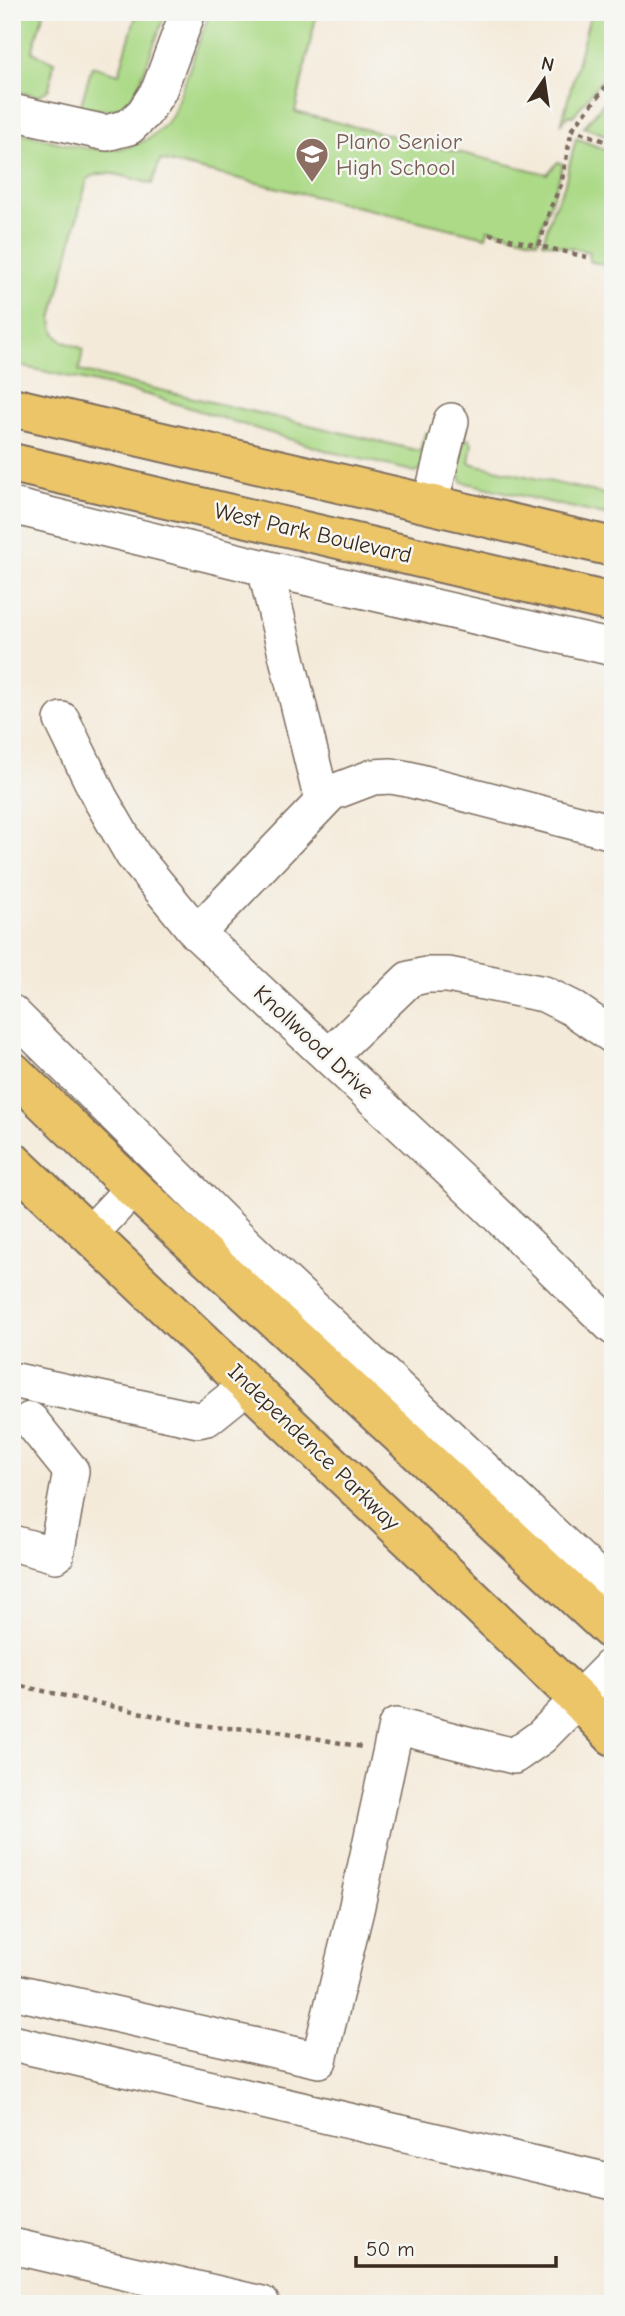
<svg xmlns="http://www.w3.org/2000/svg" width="625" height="2316" viewBox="0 0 625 2316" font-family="'Comic Neue',sans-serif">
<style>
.green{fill:#acda87;stroke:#748252;stroke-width:2}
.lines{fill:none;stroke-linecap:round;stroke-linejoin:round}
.minor-casing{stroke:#7c6d5f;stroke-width:38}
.major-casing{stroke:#7c6d5f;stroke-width:42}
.path{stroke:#7c6d5f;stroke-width:4.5;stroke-dasharray:5 5;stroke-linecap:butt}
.minor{stroke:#fff;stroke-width:35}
.major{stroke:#ecc569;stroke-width:38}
.labels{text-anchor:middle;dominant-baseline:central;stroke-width:5;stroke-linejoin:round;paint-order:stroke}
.education-label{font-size:23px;fill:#785e54;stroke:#f6f6f2;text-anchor:start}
.street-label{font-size:23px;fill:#3b2a1e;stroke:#f6f6f2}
</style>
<rect width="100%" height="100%" fill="#f6f6f2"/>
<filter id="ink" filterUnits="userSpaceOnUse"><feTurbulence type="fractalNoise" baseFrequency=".0143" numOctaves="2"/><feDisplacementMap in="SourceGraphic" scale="14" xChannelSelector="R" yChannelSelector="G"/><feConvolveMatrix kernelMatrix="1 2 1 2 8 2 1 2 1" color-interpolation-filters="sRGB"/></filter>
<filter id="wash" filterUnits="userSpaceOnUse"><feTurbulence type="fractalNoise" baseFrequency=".00686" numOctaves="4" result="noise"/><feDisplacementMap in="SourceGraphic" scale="28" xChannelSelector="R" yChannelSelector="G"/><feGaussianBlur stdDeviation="1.57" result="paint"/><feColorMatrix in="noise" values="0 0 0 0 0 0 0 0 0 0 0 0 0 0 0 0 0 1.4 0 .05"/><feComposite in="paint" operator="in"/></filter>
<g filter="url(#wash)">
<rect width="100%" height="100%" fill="#f4ead9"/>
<g class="green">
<polygon points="12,12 44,12 32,52 54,62 49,89 39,96 12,91"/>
<path d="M137 12H166L137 90C121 115 106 110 80 108L92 66 119 74Z"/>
<path d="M210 12H317L295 112 547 174 558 162 563 164C557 191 544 214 537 241L488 229 486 237 160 160 152 184C134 180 102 165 87 180L52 319C54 344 66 341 83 349L79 371 420 451 425 433 432 432 425 466 416 472 331 452 149 395 12 364V130C67 144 134 173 173 114Z"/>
<polygon points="591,12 613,12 613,65 573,116 569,115 562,122"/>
<polygon points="613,91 613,138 584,127"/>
<polygon points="576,138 613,153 613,267 589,261 590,252 543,242 553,209 564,187"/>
<polygon points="469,439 472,443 469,463 613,496 613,517 462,482 457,469 463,442"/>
</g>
</g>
<g filter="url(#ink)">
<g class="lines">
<defs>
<g id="minor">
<polyline points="12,112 106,133 129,127 144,113 159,90 188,12"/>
<polyline points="430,504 451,421"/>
<polyline points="12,506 265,568 322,801"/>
<polyline points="265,568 613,648"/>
<polyline points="62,720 100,798 133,855 197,933 486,1204 613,1327"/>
<polyline points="197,933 331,793 373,777 391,776 408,779 613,832"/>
<polyline points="12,1013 246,1245 613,1591"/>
<polyline points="329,1056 409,979 426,975 448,975 544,994 572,1008 613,1036"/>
<polyline points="89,1235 133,1188"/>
<polyline points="12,1380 198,1420 207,1418 248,1385"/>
<polyline points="12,1543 56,1555 71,1471 30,1420"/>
<polyline points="12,1991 319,2060 356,1910 396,1726 514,1756 541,1737 613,1664"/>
<polyline points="12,2043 613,2182"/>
<polyline points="12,2246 262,2304"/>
</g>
<g id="major">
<polyline points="12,407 613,547"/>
<polyline points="12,463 613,603"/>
<polyline points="12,1071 133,1188 613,1632"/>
<polyline points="12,1161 578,1699 613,1736"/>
</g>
</defs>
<use href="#minor" class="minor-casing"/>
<use href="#major" class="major-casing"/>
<g class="path">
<polyline points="572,129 613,78"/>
<polyline points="489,234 539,246"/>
<polyline points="587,257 539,246 550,209 561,185 572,129 613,144"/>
<polyline points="12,1684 192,1724 225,1728 267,1729 362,1747"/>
</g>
<use href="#minor" class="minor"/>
<use href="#major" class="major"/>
</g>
</g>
<defs>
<symbol id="school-pin" viewBox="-11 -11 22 30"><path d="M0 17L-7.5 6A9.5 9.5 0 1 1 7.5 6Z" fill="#8d6e63" stroke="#f6f6f2"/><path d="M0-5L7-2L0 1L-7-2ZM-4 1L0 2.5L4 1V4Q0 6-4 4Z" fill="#fff"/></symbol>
</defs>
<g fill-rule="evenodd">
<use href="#school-pin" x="293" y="135" width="38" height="52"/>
</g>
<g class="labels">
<g class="education-label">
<text x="336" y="141">Plano Senior<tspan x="336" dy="26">High School</tspan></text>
</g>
<g class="street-label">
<text transform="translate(313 533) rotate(13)">West Park Boulevard</text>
<text transform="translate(314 1042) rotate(43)">Knollwood Drive</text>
<text transform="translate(314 1447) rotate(44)">Independence Parkway</text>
</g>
</g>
<rect width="625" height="2316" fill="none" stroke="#f6f6f2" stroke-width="42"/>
<g transform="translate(544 80) rotate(13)" stroke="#f6f6f2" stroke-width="5" paint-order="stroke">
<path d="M0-5L12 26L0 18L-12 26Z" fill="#3b2a1e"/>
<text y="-10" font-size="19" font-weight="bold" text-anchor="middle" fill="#3b2a1e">N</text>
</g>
<path d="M356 2256v10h200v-10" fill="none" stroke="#3b2a1e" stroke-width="3.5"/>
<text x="366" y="2256" font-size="21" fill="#3b2a1e" stroke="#f6f6f2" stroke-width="5" paint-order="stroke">50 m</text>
</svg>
